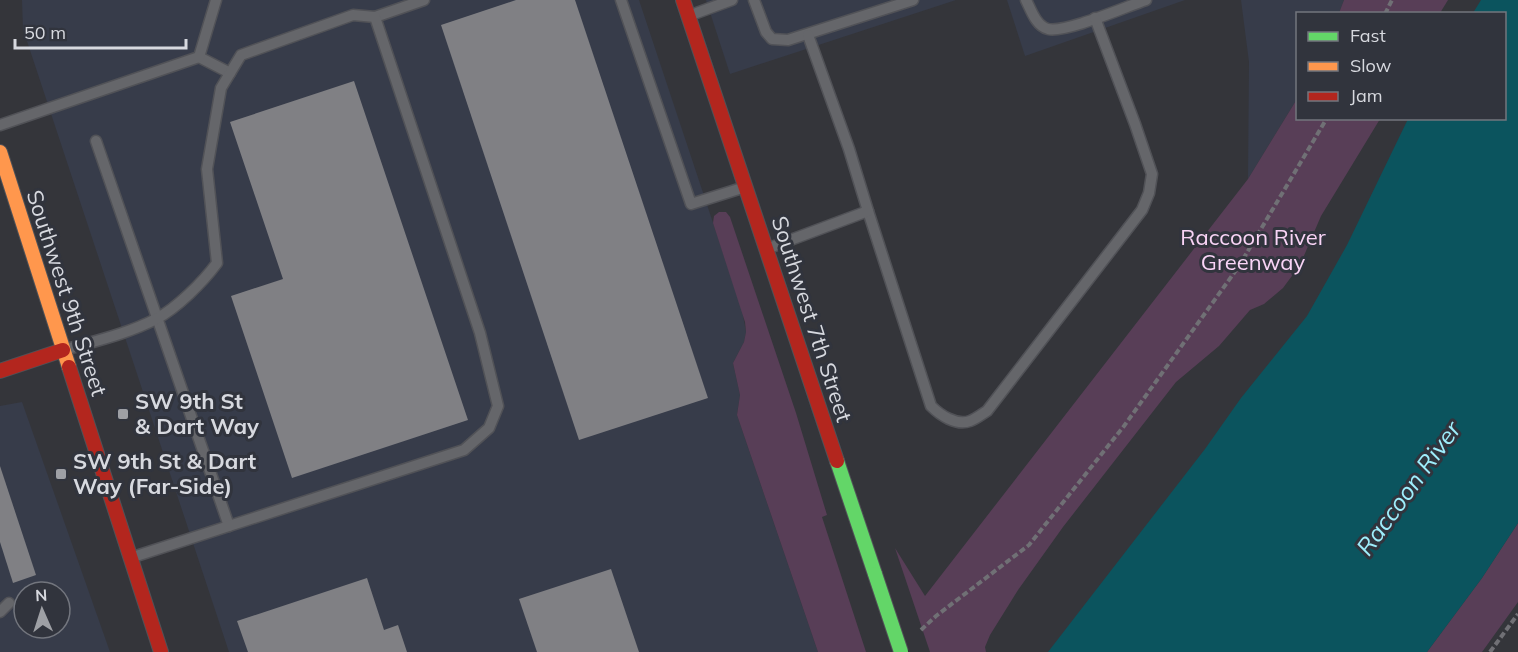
<svg xmlns="http://www.w3.org/2000/svg" width="1518" height="652" viewBox="0 0 1518 652" font-family="Mulish,sans-serif">
<style>
.built{fill:#373c4a;fill-rule:evenodd}
.green{fill:#583e57}
.water{fill:#0b545e}
.building{fill:#808084}
.lines{fill:none;stroke-linecap:round;stroke-linejoin:round}
.lane-casing{stroke:#515257;stroke-width:13}
.fast-casing{stroke:#515257;stroke-width:16}
.slow-casing{stroke:#515257;stroke-width:16}
.jam-casing{stroke:#515257;stroke-width:16}
.path{stroke:#707075;stroke-width:4;stroke-dasharray:6 3;stroke-linecap:butt}
.lane{stroke:#65666a;stroke-width:10}
.fast{stroke:#63d668;stroke-width:14}
.slow{stroke:#ff974d;stroke-width:14}
.jam{stroke:#b3261e;stroke-width:14}
.fast-bridge-casing{stroke:#515257;stroke-width:16;stroke-linecap:butt}
.fast-bridge{stroke:#63d668;stroke-width:14}
.poi-dot{fill:#9ea0a5;stroke:#31343d;stroke-width:2}
.labels{text-anchor:middle;dominant-baseline:central;stroke-width:6;stroke-linejoin:round;paint-order:stroke}
.park-label{font-size:22px;fill:#f9d4f6;stroke:#31343d}
.street-label{font-size:22px;fill:#d7d9df;stroke:#31343d}
.poi-label{font-size:22px;font-weight:bold;fill:#d7d9df;stroke:#31343d;text-anchor:start}
.water-label{font-size:24px;font-style:italic;fill:#9eeefc;stroke:#31343d}
</style>
<rect width="100%" height="100%" fill="#34353a"/>
<g class="built">
<polygon points="22,0 639,0 742,310 746,332 744,342 733,363 740,395 737,415 818,652 229,652 23,29"/>
<polygon points="706,0 956,0 730,74"/>
<polygon points="1007,0 1185,0 1025,56"/>
<polygon points="1241,0 1344,0 1339,13 1298,14 1297,99 1248,179 1249,62"/>
<path d="M22 402 110 652H0V406ZM24 592H60V628H24Z"/>
</g>
<g class="green">
<polygon points="1344,0 1448,0 1440,13 1339,13"/>
<polygon points="1297,99 1298,118 1380,119 1321,216 1300,265 1283,288 1264,304 1250,310 1219,346 1176,382 1063,527 1018,590 990,635 985,647 986,652 930,652 895,548 925,596 1248,179"/>
<polygon points="719,212 726,212 730,217 796,413 827,515 822,517 866,652 818,652 737,415 740,395 733,363 744,342 746,332 745,322 713,223 714,216"/>
<polygon points="1518,523 1518,602 1482,652 1427,652 1482,578"/>
</g>
<polygon class="water" points="1481,0 1518,0 1518,523 1482,578 1427,652 1048,652 1205,449 1241,398 1307,316 1347,245 1408,119 1504,118 1504,14 1473,13"/>
<g class="building">
<polygon points="516,0 575,0 708,398 579,440 441,25"/>
<polygon points="354,81 468,420 292,478 231,296 283,279 230,122"/>
<polygon points="0,466 36,575 13,583 0,542"/>
<polygon points="611,569 639,652 537,652 519,599"/>
<polygon points="367,578 384,630 398,625 407,652 248,652 237,621"/>
</g>
<g class="lines">
<defs>
<g id="lane">
<polyline points="621,0 691,204 742,188"/>
<polyline points="754,0 766,32 772,39 788,40 913,0"/>
<path d="M1026 0C1031 10 1036 26 1048 29 1066 33 1125 7 1146 0"/>
<polyline points="691,15 732,0"/>
<polyline points="375,17 424,0"/>
<polyline points="199,57 230,73"/>
<polyline points="0,125 199,57 216,0"/>
<polyline points="96,141 229,526"/>
<path d="M868 211 931 406C940 415 956 426 970 421 976 419 982 414 987 411L1142 210 1149 193 1152 174 1135 124 1095 18"/>
<polyline points="769,248 868,211 849,149 808,35"/>
<path d="M64 350C95 341 127 334 156 319 177 308 203 282 217 263L207 169 221 88 241 55 353 15 375 17 480 333 498 406 489 428 464 450 133 557"/>
<polyline points="0,612 9,603"/>
</g>
<polyline id="fast" points="837,461 875,574"/>
<polyline id="slow" points="0,152 69,367"/>
<g id="jam">
<polyline points="683,0 837,461"/>
<polyline points="69,367 161,652"/>
<polyline points="0,371 63,350"/>
</g>
</defs>
<use href="#lane" class="lane-casing"/>
<use href="#fast" class="fast-casing"/>
<use href="#slow" class="slow-casing"/>
<use href="#jam" class="jam-casing"/>
<g class="path">
<polyline points="1385,14 1392,0"/>
<polyline points="921,630 936,616 1029,545 1124,426 1239,266 1327,118"/>
<polyline points="1490,652 1518,614"/>
</g>
<use href="#lane" class="lane"/>
<use href="#fast" class="fast"/>
<use href="#slow" class="slow"/>
<use href="#jam" class="jam"/>
<defs>
<polyline id="fast-bridge" points="875,574 901,652"/>
</defs>
<use href="#fast-bridge" class="fast-bridge-casing"/>
<use href="#fast-bridge" class="fast-bridge"/>
</g>
<g class="poi-dot">
<rect x="117" y="408" width="12" height="12" rx="3"/>
<rect x="55" y="468" width="12" height="12" rx="3"/>
</g>
<g class="labels">
<g class="park-label">
<text x="1253" y="237">Raccoon River<tspan x="1253" dy="25">Greenway</tspan></text>
</g>
<g class="street-label">
<text transform="translate(67 293) rotate(72)">Southwest 9th Street</text>
<text transform="translate(812 319) rotate(72)">Southwest 7th Street</text>
</g>
<g class="poi-label">
<text x="135" y="401">SW 9th St<tspan x="135" dy="25">&amp; Dart Way</tspan></text>
<text x="73" y="461">SW 9th St &amp; Dart<tspan x="73" dy="25">Way (Far-Side)</tspan></text>
</g>
<g class="water-label">
<text transform="translate(1408 488) rotate(-54)">Raccoon River</text>
</g>
</g>
<rect x="1296" y="12" width="210" height="108" fill="#31343d" stroke="#73767e" stroke-width="1.5"/>
<rect x="1308" y="32" width="30" height="9" fill="#63d668" stroke="#73767e" stroke-width="1.5"/>
<text x="1350" y="42" font-size="18" fill="#d7d9df">Fast</text>
<rect x="1308" y="62" width="30" height="9" fill="#ff974d" stroke="#73767e" stroke-width="1.5"/>
<text x="1350" y="72" font-size="18" fill="#d7d9df">Slow</text>
<rect x="1308" y="92" width="30" height="9" fill="#b3261e" stroke="#73767e" stroke-width="1.5"/>
<text x="1350" y="102" font-size="18" fill="#d7d9df">Jam</text>
<g transform="translate(42 610) rotate(357)"><circle r="28" fill="#31343d" stroke="#73767e" stroke-width="1.5"/>
<path d="M0-4.5L10 22L0 15L-10 22Z" fill="#9ea0a5"/>
<text y="-9" font-size="16" font-weight="bold" text-anchor="middle" fill="#d7d9df">N</text>
</g>
<path d="M15 39v9h171v-9" fill="none" stroke="#d7d9df" stroke-width="3"/>
<text x="24" y="39" font-size="18" fill="#d7d9df" stroke="#31343d" stroke-width="4.5" paint-order="stroke">50 m</text>
</svg>
